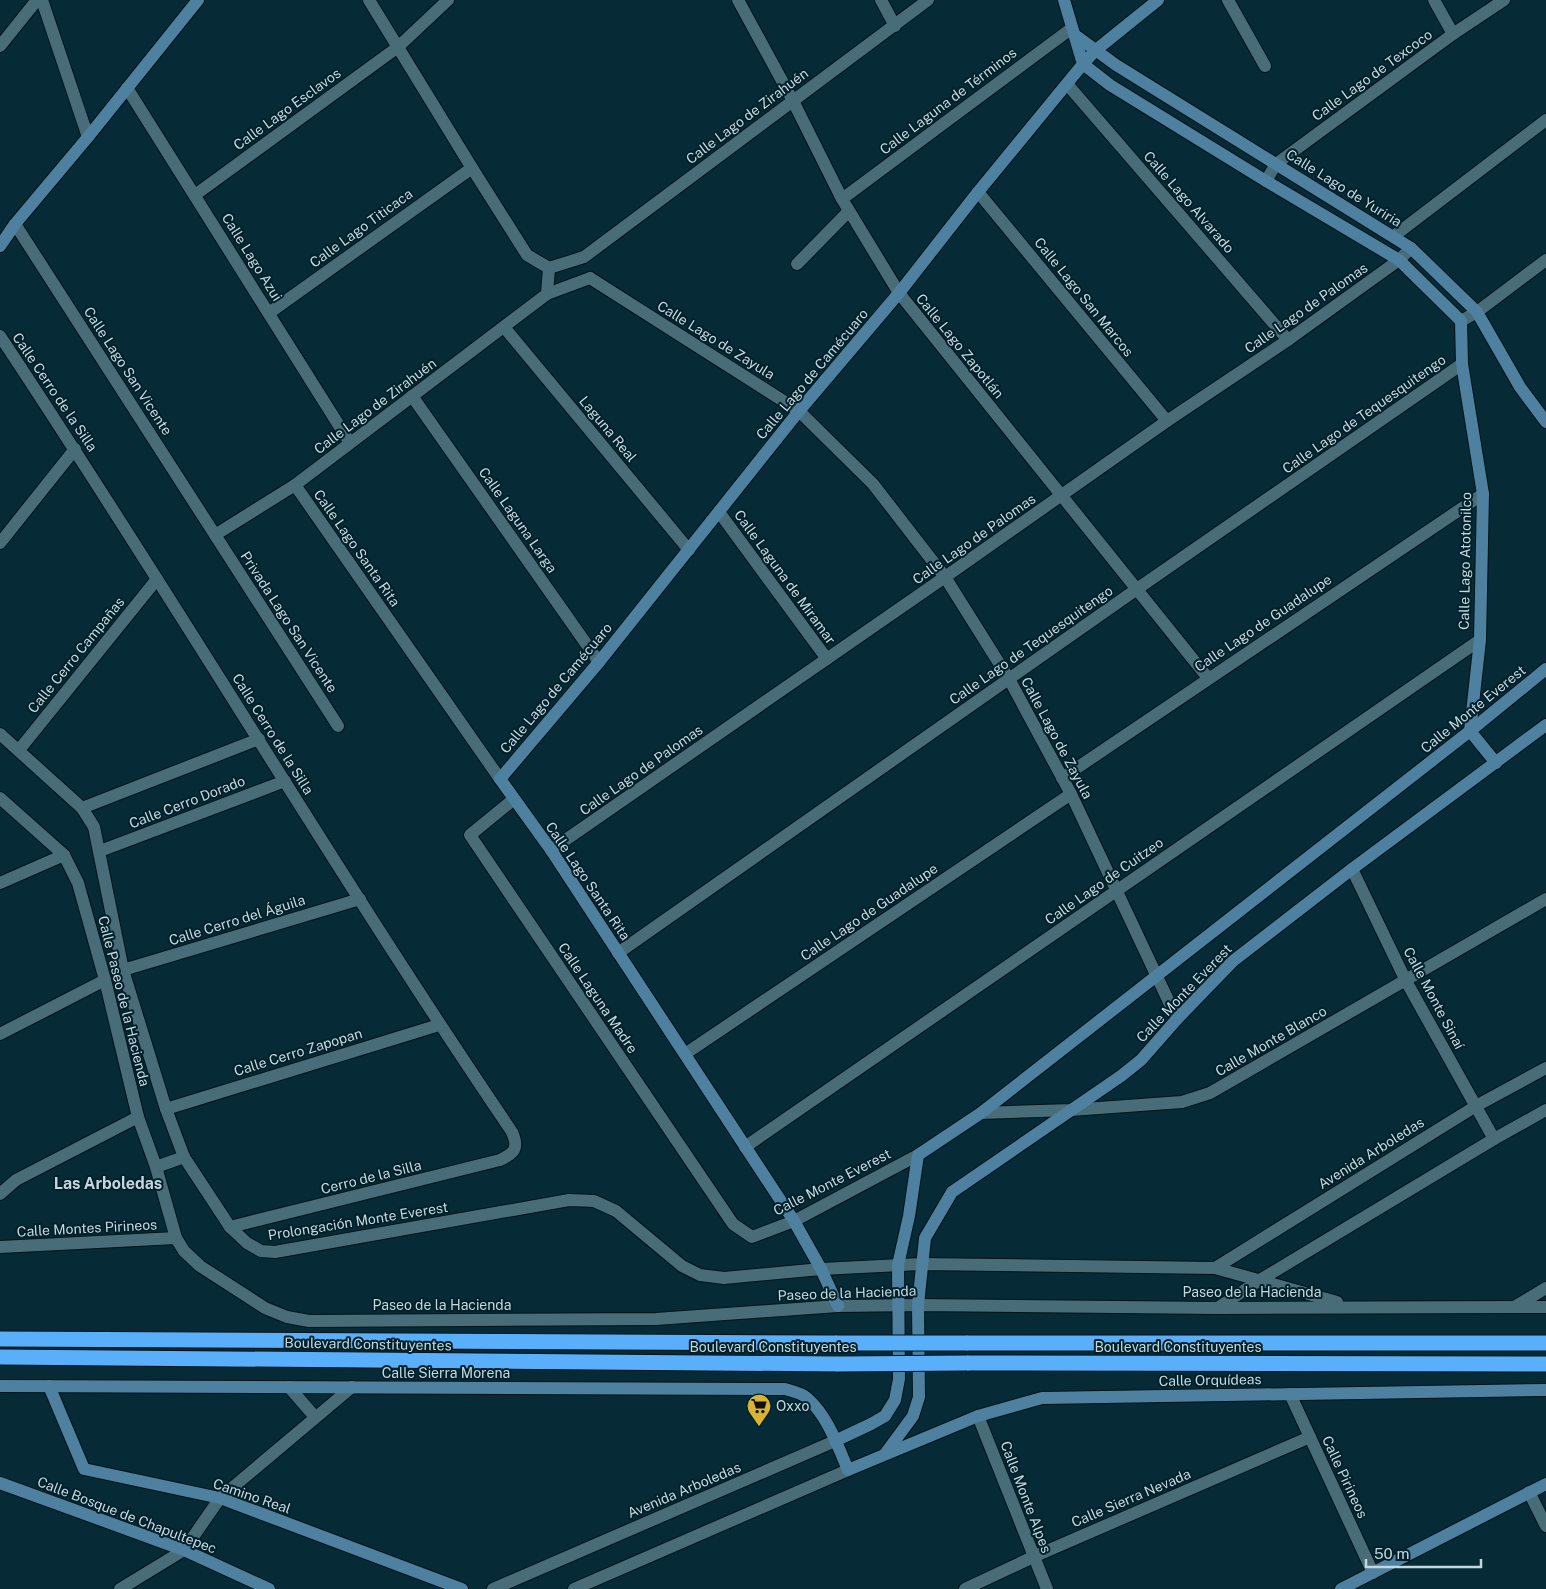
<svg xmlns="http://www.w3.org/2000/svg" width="1546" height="1589" viewBox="0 0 1546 1589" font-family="'Public Sans',sans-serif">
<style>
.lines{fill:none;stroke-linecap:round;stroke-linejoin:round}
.street-casing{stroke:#00131a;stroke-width:14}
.secondary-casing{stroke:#00131a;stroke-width:14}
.highway-casing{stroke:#00131a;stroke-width:17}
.street{stroke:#496c79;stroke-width:12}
.secondary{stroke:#4e809f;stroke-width:12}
.highway{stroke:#59aff9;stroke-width:15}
.highway-bridge-casing{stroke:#00131a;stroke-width:17;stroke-linecap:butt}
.highway-bridge{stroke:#59aff9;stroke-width:15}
.labels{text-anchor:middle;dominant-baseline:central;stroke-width:4;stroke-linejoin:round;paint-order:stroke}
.street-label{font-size:14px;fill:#c5d7de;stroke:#00212c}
.poi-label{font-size:14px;fill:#c5d7de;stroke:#00212c;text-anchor:start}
.quarter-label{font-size:16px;font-weight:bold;fill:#c5d7de;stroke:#00212c}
</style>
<rect width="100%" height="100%" fill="#062b36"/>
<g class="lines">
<defs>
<g id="street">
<polyline points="42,0 88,137"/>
<polyline points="369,0 472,168 527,255 549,268"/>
<polyline points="738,0 793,101 842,199 899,293 1208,678"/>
<polyline points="881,0 895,26"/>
<polyline points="1228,0 1265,66"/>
<polyline points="1434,0 1453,34"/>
<polyline points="0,46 37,0"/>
<polyline points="1067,84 1288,340"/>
<polyline points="127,88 350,443"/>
<polyline points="1266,181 1276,164 1453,34 1504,0"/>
<polyline points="978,192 1167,421"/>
<polyline points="195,195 398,47 448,0"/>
<polyline points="842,199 1072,28"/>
<polyline points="15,224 338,726"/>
<polyline points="1394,236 1546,120"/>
<polyline points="797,264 849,211"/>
<polyline points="549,268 584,257 928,0"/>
<polyline points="590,278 799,411 873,484 945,577 1009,679 1071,794 1177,1019"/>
<polyline points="547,294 549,268"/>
<polyline points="269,313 472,168"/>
<polyline points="1461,321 1477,312 1546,260"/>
<polyline points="504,327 689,550"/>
<path d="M0 336C175 599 335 871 512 1132 519 1148 515 1153 500 1160L230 1227"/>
<polyline points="412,396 599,662"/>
<polyline points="295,485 500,779"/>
<polyline points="719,512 827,659"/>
<polyline points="215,535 295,485 547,294 590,278"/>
<polyline points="0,543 75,449"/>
<polyline points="0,734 82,808 94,827 123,970 166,1109 184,1157 230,1227 247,1243 261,1251 275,1252 569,1200 594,1201 616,1211 682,1266 700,1275 724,1278 821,1269 921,1264 1215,1268 1337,1302"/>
<polyline points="19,750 157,579"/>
<polyline points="1062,778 1483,494"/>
<polyline points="0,798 64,855 78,883 105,980 138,1117 156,1167 176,1238 184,1251 200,1266 265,1308 287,1317 309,1321 656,1319 838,1306 918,1305 1218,1308 1546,1307"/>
<polyline points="514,799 470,835 733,1224 752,1237 794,1221 918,1155"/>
<polyline points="82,808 259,739"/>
<polyline points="551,850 945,577 1167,421 1288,340 1399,260 1411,248"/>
<polyline points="100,851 285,781"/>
<polyline points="1352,869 1406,981 1494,1139"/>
<polyline points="0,883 64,855"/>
<polyline points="618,953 1137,589 1462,364"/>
<polyline points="123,970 360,899"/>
<polyline points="0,1034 105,980"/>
<polyline points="685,1054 1071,794"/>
<polyline points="166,1109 439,1025"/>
<polyline points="981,1113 1071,1110 1182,1102 1210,1093 1546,899"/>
<polyline points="745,1147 1480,640"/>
<polyline points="156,1167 184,1157"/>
<polyline points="0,1194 16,1180 138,1117"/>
<polyline points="0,1247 176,1238"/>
<polyline points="1215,1268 1476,1106 1546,1068"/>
<polyline points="1516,1306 1546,1288"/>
<polyline points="1219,1307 1260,1280 1494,1139 1546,1110"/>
<polyline points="289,1387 315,1417"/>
<polyline points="1290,1394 1373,1573"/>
<polyline points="978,1416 1047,1589"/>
<polyline points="1529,1492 1546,1526"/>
<polyline points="120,1589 184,1550 220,1498 352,1387"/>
<polyline points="493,1589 835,1441"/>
<polyline points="574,1589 848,1470"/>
<polyline points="965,1589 1033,1557 1310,1437"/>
</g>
<g id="secondary">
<polyline points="1064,0 1083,64 1110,85 1266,181 1399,260 1461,321 1462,364 1483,494 1480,640 1470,731 1496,763"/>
<polyline points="1075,35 1116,65 1411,248 1477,312 1520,387 1546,422"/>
<polyline points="0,246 15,224 88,137 198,0"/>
<polyline points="838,1306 821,1269 794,1221 551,850 500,779 599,662 799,411 899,293 978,192 1083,64 1096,50 1158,0"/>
<path d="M0 1386 785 1389C792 1391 802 1393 807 1398 827 1415 838 1446 848 1470L978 1416 1042 1398 1546 1390"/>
<polyline points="49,1386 84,1469 220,1498 462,1589"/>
<polyline points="835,1441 871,1424 885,1416 895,1400 899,1379 898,1265 909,1216 918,1155 981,1113 1470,731 1546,669"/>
<polyline points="885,1454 913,1416 919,1397 918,1305 925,1238 952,1192 1121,1076 1141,1060 1177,1019 1233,961 1352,869 1546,725"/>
<polyline points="0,1483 184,1550 269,1589"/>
<polyline points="1341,1589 1546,1484"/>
</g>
<g id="highway">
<polyline points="0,1339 837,1343"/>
<polyline points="966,1343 1546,1343"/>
<polyline points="0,1357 838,1364"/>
<polyline points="967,1363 1546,1364"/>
</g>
</defs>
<use href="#street" class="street-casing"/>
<use href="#secondary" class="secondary-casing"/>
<use href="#highway" class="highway-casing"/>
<use href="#street" class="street"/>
<use href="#secondary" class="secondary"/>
<use href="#highway" class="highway"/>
<defs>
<g id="highway-bridge">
<polyline points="837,1343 966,1343"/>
<polyline points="838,1364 967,1363"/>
</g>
</defs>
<use href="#highway-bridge" class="highway-bridge-casing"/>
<use href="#highway-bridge" class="highway-bridge"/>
</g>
<defs>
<symbol id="supermarket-pin" viewBox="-11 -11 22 30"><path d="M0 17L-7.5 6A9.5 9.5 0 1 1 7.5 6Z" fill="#d8b434" stroke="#00212c"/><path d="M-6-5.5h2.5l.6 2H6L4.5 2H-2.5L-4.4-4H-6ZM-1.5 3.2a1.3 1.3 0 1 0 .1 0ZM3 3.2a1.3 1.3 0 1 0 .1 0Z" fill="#111"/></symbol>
</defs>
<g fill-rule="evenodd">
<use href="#supermarket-pin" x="745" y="1392" width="28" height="38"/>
</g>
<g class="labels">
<g class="street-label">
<text transform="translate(1372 75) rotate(-36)">Calle Lago de Texcoco</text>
<text transform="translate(948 101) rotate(-37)">Calle Laguna de Términos</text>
<text transform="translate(287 109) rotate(-36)">Calle Lago Esclavos</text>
<text transform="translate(747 116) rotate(-37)">Calle Lago de Zirahuén</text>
<text transform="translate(1344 188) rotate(32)">Calle Lago de Yuriria</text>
<text transform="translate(1189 202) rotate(49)">Calle Lago Alvarado</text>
<text transform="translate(361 228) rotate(-36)">Calle Lago Titicaca</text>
<text transform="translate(252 257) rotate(58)">Calle Lago Azui</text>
<text transform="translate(1084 297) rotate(51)">Calle Lago San Marcos</text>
<text transform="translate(1306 308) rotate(-35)">Calle Lago de Palomas</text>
<text transform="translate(716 340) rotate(32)">Calle Lago de Zayula</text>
<text transform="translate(960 346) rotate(51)">Calle Lago Zapotlán</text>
<text transform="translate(128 371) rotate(57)">Calle Lago San Vicente</text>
<text transform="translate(812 374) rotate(-50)">Calle Lago de Camécuaro</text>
<text transform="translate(55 392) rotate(56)">Calle Cerro de la Silla</text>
<text transform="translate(375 406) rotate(-37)">Calle Lago de Zirahuén</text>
<text transform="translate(1364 414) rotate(-35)">Calle Lago de Tequesquitengo</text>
<text transform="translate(608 429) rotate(50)">Laguna Real</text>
<text transform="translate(518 520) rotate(55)">Calle Laguna Larga</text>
<text transform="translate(974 539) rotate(-35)">Calle Lago de Palomas</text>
<text transform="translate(357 548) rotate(55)">Calle Lago Santa Rita</text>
<text transform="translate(1465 561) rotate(-89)">Calle Lago Atotonilco</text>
<text transform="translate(785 577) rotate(54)">Calle Laguna de Miramar</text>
<text transform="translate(289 622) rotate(57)">Privada Lago San Vicente</text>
<text transform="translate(1263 623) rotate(-34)">Calle Lago de Guadalupe</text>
<text transform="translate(1031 645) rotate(-35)">Calle Lago de Tequesquitengo</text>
<text transform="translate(76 655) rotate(-51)">Calle Cerro Campañas</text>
<text transform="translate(556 688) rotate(-50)">Calle Lago de Camécuaro</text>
<text transform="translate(1473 709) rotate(-39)">Calle Monte Everest</text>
<text transform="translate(273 734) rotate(58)">Calle Cerro de la Silla</text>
<text transform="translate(1057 738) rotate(62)">Calle Lago de Zayula</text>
<text transform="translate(641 770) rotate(-35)">Calle Lago de Palomas</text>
<text transform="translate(187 802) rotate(-21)">Calle Cerro Dorado</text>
<text transform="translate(588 881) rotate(56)">Calle Lago Santa Rita</text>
<text transform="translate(1104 881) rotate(-35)">Calle Lago de Cuitzeo</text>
<text transform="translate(869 912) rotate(-34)">Calle Lago de Guadalupe</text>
<text transform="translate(237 920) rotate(-17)">Calle Cerro del Águila</text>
<text transform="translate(1184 993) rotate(-46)">Calle Monte Everest</text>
<text transform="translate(598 998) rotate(56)">Calle Laguna Madre</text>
<text transform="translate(1434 998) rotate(62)">Calle Monte Sinaí</text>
<text transform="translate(124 1001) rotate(76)">Calle Paseo de la Hacienda</text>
<text transform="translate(1271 1041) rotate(-30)">Calle Monte Blanco</text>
<text transform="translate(298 1052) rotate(-17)">Calle Cerro Zapopan</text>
<text transform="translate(1371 1153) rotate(-32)">Avenida Arboledas</text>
<text transform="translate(371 1177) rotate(-14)">Cerro de la Silla</text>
<text transform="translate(832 1182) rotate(-27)">Calle Monte Everest</text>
<text transform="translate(358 1221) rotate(-9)">Prolongación Monte Everest</text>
<text transform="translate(87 1228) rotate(-3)">Calle Montes Pirineos</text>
<text x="1252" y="1292">Paseo de la Hacienda</text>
<text transform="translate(847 1293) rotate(-2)">Paseo de la Hacienda</text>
<text x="442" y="1305">Paseo de la Hacienda</text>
<text transform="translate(368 1344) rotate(1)">Boulevard Constituyentes</text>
<text x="773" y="1347">Boulevard Constituyentes</text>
<text x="1178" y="1347">Boulevard Constituyentes</text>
<text x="446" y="1373">Calle Sierra Morena</text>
<text transform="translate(1210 1380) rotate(-1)">Calle Orquídeas</text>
<text transform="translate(1345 1477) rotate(65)">Calle Pirineos</text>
<text transform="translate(684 1490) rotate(-23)">Avenida Arboledas</text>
<text transform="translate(252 1496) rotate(19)">Camino Real</text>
<text transform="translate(1026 1497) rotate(69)">Calle Monte Alpes</text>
<text transform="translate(1131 1498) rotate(-23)">Calle Sierra Nevada</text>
<text transform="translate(127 1515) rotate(21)">Calle Bosque de Chapultepec</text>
</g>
<g class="poi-label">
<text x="776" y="1406">Oxxo</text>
</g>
<g class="quarter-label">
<text x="108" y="1183">Las Arboledas</text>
</g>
</g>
<path d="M1366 1559v8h115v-8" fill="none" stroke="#c5d7de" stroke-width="2.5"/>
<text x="1374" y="1559" font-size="15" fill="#c5d7de" stroke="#00212c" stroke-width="4" paint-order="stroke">50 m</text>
</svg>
